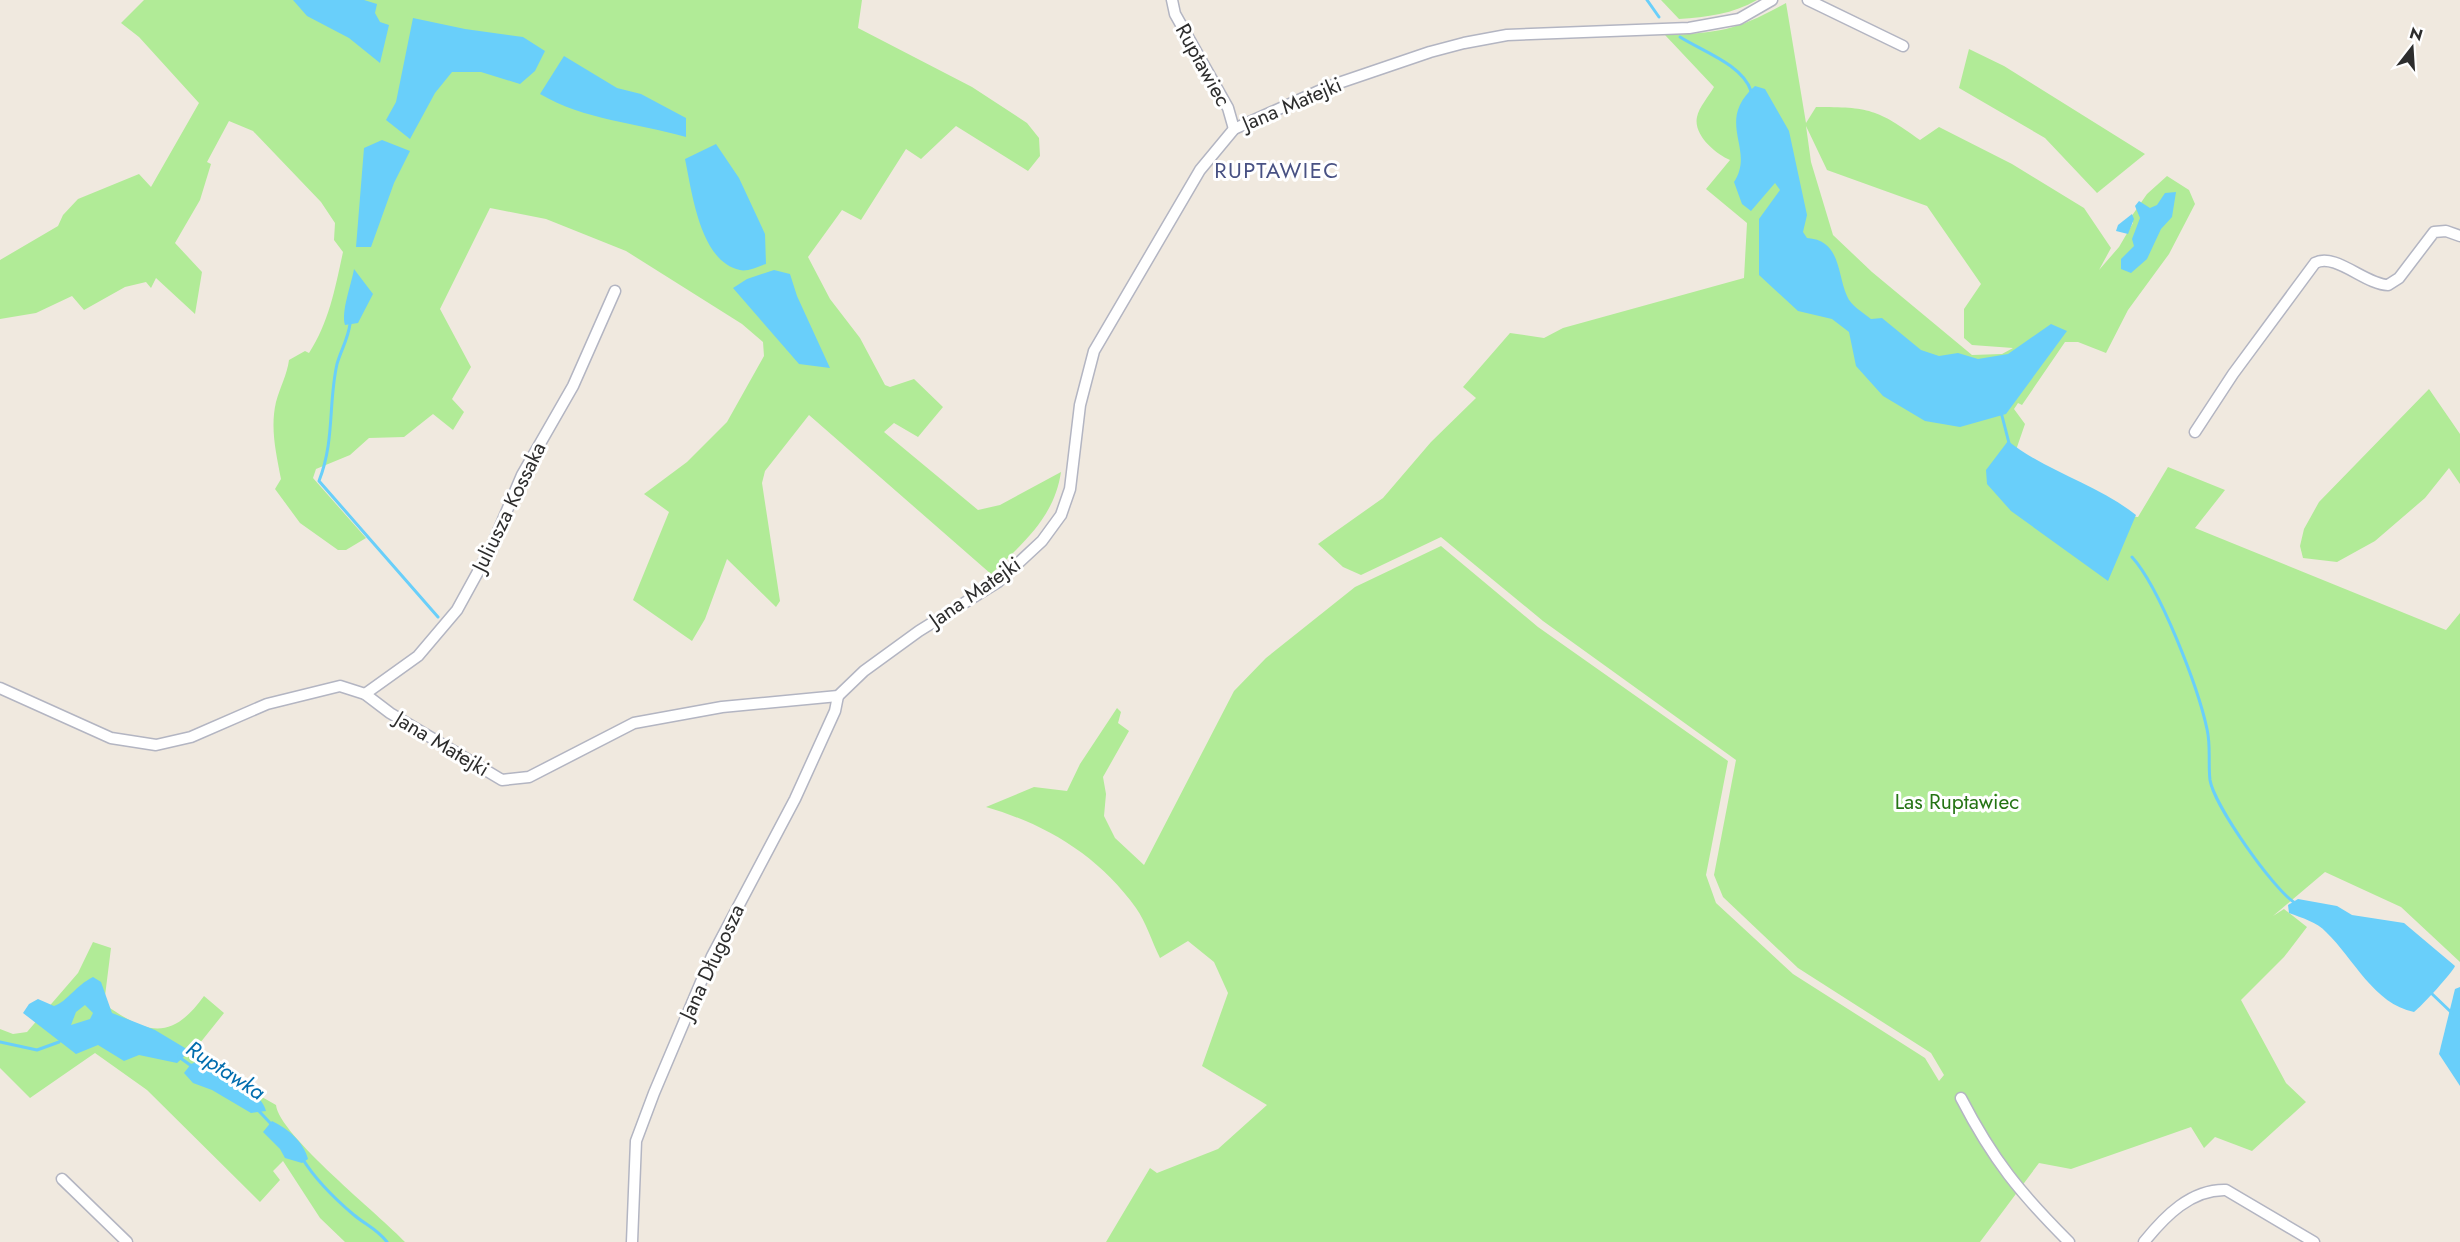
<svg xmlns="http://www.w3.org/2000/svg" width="2460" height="1242" viewBox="0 0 2460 1242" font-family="Jost,sans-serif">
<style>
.green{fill:#b1eb97;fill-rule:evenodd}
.water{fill:#69cffa;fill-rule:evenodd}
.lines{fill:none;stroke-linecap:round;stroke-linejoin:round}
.stream{stroke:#69cffa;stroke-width:3}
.street-casing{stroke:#b3b5c2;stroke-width:13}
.street{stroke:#fff;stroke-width:10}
.labels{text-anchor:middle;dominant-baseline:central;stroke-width:6;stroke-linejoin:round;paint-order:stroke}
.street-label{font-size:21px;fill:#2d2d2d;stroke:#fff}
.park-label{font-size:21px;fill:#257414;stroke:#fff}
.neighbourhood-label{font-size:22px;letter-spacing:1.5px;fill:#485183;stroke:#fff}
.water-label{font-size:22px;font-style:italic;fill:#016dae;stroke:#fff}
</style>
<rect width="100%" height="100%" fill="#f0e9df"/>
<g class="green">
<path d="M144 0H862L858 28 972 87 1027 123 1039 138 1040 156 1028 171 956 126 921 159 906 149 861 220 842 210 808 257 830 299 860 338 885 385 890 387 914 379 943 407 918 437 894 423 884 432 978 510 1000 505 1061 472C1054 518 1023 543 991 574L809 415 765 471 762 483 780 601 776 607 727 559 705 619 692 641 633 600 669 512 644 494 687 462 727 422 764 356 763 342 742 324 626 251 546 219 490 208 440 309 471 367 452 399 464 412 453 430 433 414 404 437 369 438 350 455 316 469 313 478 366 538 346 550H338L300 523 275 489 281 479C276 453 270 428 276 402 280 387 287 375 289 360L305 351 309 353C329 322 335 289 343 252L334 240 335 223 321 202 253 131 229 121 207 162 211 164 200 200 175 243 202 272 195 314 156 278 151 288 146 282 125 287 84 310 72 296 36 313 0 319V260L58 226 63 215 78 199 139 174 151 187 199 103 139 37 121 23Z"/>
<path d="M1661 0H1757C1733 14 1707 17 1679 19Z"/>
<path d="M1786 3 1806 123 1816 107C1869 107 1877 109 1920 140L1939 127 2012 164 2084 208 2111 248 2099 270 2119 247 2133 223 2131 217 2147 194 2167 176 2189 190 2195 204 2169 254 2128 310 2106 353 2078 342H2065L2022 405 2018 403 2014 409 2025 424 2016 450 2125 516 2138 517 2168 467 2225 490 2195 528 2446 630 2460 613V962L2401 907 2325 872 2273 916 2284 909 2307 927 2284 957 2241 1000 2286 1083 2306 1102 2252 1151 2215 1137 2204 1148 2191 1127 2071 1169 2039 1163 1980 1242H1106L1150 1168 1157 1173 1218 1149 1267 1105 1202 1066 1228 993 1214 962 1188 941 1160 958C1152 942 1146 922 1136 908 1098 855 1045 824 986 807L1034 787 1067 791 1080 764 1117 708 1121 712 1118 723 1129 731 1103 777 1106 794 1104 816 1115 838 1144 865 1234 691 1266 658 1355 587 1441 546 1538 627 1728 761 1706 875 1716 903 1793 974 1925 1058 1939 1081 1944 1075 1931 1053 1798 968 1723 897 1714 875 1736 760 1543 621 1441 537 1361 575 1343 567 1318 544 1383 498 1431 442 1476 398 1463 387 1510 333 1544 338 1563 328 1744 278 1747 223 1706 189 1730 160C1716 154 1693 135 1697 117 1699 107 1709 96 1714 87L1665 35C1721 33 1737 30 1786 3ZM1806 126 1827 170 1927 206 1981 284 1964 309V338L1972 345 2013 348 2002 354 1972 355 1872 272 1833 235 1811 162Z"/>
<polygon points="1969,49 2004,66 2145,154 2097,193 2045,138 1959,88"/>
<polygon points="2429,389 2460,434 2460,484 2449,468 2425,498 2375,541 2337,562 2303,558 2300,546 2304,529 2319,502"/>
<path d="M93 942 111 948 104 1004C146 1033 170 1043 204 996L224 1013 196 1048 210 1062 236 1074 253 1092 276 1105C279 1135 381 1216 405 1242H345L320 1218 283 1161 273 1171 280 1180 260 1202 147 1090 95 1053 30 1098 0 1068V1029L13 1034 27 1032 78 973Z"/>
</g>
<g class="water">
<polygon points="293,0 364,0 377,4 375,13 380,22 389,25 380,63 349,38 307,16"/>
<polygon points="413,18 465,29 523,37 545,51 535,71 520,84 481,72 452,72 435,93 410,139 386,120 396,102"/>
<path d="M564 56 617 88 641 94 686 118V137C637 123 584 120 540 94Z"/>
<path d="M1755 86 1765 89 1789 131 1807 215 1803 232 1807 238C1841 240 1837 274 1847 296 1850 305 1864 313 1871 319L1882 318 1921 350 1939 356 1958 353 1978 359 2008 354 2051 324 2067 331 2006 414 1960 427 1925 421 1883 396 1856 366 1849 332 1832 319 1798 311 1759 275V219L1780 190 1775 183 1751 211 1742 204 1734 182C1756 149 1714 122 1755 86Z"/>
<polygon points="382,140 410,151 394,183 371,247 356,247 364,148"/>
<path d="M716 144 739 178 765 234 766 264C759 266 747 272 740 270 700 262 692 192 685 159Z"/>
<polygon points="2176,192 2172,217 2161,229 2147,259 2131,273 2121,269 2121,259 2134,246 2132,239 2140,218 2135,206 2139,201 2150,208 2157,205 2165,193"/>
<polygon points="2132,214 2134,219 2128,234 2116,231 2118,225"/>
<path d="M354 269 373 294 358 323 345 325C341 311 351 286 354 269Z"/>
<polygon points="774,270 790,274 797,296 830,368 799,364 733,288 747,279"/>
<path d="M2008 441C2047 472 2097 484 2136 515L2108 581 2011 511 1987 484 1986 470Z"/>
<path d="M2298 899 2337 906 2352 915 2404 923 2455 966C2453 972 2421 1007 2414 1012 2374 1004 2354 959 2326 932 2317 922 2302 918 2289 913L2288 905Z"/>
<path d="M93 977 101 982 112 1013 155 1030 190 1051 177 1063 139 1055 124 1061 98 1045 76 1054 23 1013 29 1004 38 999 54 1006C68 1001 75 986 93 977ZM85 1005 93 1013 90 1019 71 1025 76 1012Z"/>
<polygon points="2460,987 2460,1086 2439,1054 2455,989"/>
<path d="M202 1059C221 1069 261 1091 266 1111L251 1113 212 1090 193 1083 184 1073 191 1064Z"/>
<path d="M272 1121C287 1128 304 1142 308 1159L302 1163 285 1158 280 1149 263 1132Z"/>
</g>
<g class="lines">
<g class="stream">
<polyline points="1647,0 1659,17"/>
<path d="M1680 37C1702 51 1743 65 1751 91"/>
<path d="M350 324C348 339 341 350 337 364 328 404 335 440 319 481L438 617"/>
<polyline points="2001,412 2009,443"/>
<path d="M2132 557C2160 588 2198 687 2207 729 2211 746 2208 763 2210 780 2214 805 2273 889 2295 903"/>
<polyline points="2429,991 2452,1013"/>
<polyline points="0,1042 37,1050 59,1042"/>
<polyline points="179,1057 193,1067"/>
<polyline points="258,1110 272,1125"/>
<path d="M302 1158C315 1179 335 1199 354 1215 366 1225 377 1229 387 1242"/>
</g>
<defs>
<g id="street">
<polyline points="1172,0 1175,14 1228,108 1234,129"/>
<polyline points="1808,0 1903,46"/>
<path d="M2195 432 2233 374 2315 263C2335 252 2366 285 2388 285L2399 278 2434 232 2446 231 2460 236"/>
<polyline points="0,688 111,738 156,745 191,737 267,704 340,686 365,694 390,713 502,780 529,777 634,723 722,707 838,696 864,671 919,631 998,582 1042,541 1061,515 1070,489 1080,405 1094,351 1200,170 1234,129 1330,86 1430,52 1464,43 1507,35 1689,28 1739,19 1772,0"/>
<polyline points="365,694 418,656 457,610 491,548 522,475 573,386 615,291"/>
<path d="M1961 1098C1993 1160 2020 1193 2069 1242"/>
<polyline points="62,1179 127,1242"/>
<polyline points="632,1242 636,1141 654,1093 712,956 795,799 835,711 838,696"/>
<path d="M2144 1242C2165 1216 2191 1189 2226 1190L2314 1242"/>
</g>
</defs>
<use href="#street" class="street-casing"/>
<use href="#street" class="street"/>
</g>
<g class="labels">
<g class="street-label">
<text transform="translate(1203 65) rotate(61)">Ruptawiec</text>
<text transform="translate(1292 104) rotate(-23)">Jana Matejki</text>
<text transform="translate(509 507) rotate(-64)">Juliusza Kossaka</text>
<text transform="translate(975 592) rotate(-35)">Jana Matejki</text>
<text transform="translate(442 744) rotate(31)">Jana Matejki</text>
<text transform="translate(712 962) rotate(-65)">Jana Długosza</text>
</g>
<g class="park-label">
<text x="1957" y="802">Las Ruptawiec</text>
</g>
<g class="neighbourhood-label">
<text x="1277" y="170">RUPTAWIEC</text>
</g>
<g class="water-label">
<text transform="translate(226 1070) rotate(33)">Ruptawka</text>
</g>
</g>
<g transform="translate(2412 48) rotate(17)" stroke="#ffffff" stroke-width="4.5" paint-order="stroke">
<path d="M0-4.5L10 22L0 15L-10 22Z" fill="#2d2d2d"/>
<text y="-9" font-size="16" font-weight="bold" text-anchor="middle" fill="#2d2d2d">N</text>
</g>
</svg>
